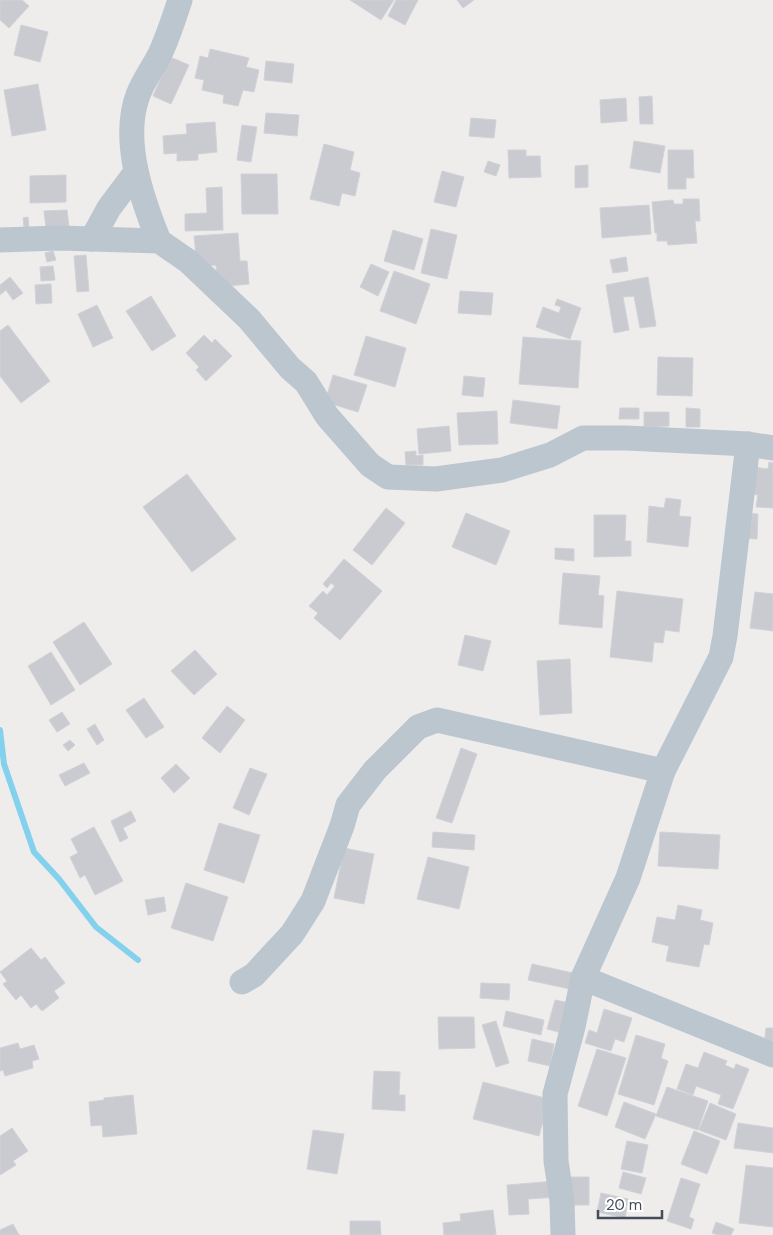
<svg xmlns="http://www.w3.org/2000/svg" width="773" height="1235" viewBox="0 0 773 1235" font-family="'DM Sans',sans-serif">
<style>
.lines{fill:none;stroke-linecap:round;stroke-linejoin:round}
.stream{stroke:#84d1ed;stroke-width:6}
.building{fill:#c9cbd1;stroke:#d0d2d8}
.street{stroke:#bcc6cf;stroke-width:25}
</style>
<rect width="100%" height="100%" fill="#efecec"/>
<g class="lines">
<polyline class="stream" points="0,730 4,764 34,852 59,879 96,927 138,960"/>
</g>
<g class="building">
<polygon points="0,0 22,0 29,6 9,28 0,20"/>
<polygon points="350,0 394,0 381,20"/>
<polygon points="396,0 418,0 405,25 388,16"/>
<polygon points="457,0 474,0 463,8"/>
<polygon points="21,25 48,32 40,62 14,55"/>
<polygon points="210,49 249,58 246,67 259,70 254,92 243,90 238,106 223,103 224,95 202,90 204,80 195,78 200,56 208,58"/>
<polygon points="170,57 189,65 171,104 153,96"/>
<polygon points="266,61 294,64 292,83 264,80"/>
<polygon points="38,84 46,130 12,136 4,90"/>
<polygon points="652,96 653,124 640,124 639,97"/>
<polygon points="626,98 627,121 601,123 600,100"/>
<polygon points="266,113 299,115 297,136 264,133"/>
<polygon points="471,118 496,120 494,138 469,136"/>
<polygon points="215,122 217,152 198,154 198,160 177,161 177,153 164,154 163,136 187,134 186,124"/>
<polygon points="242,125 257,127 251,162 237,160"/>
<polygon points="634,141 665,146 660,173 630,168"/>
<polygon points="324,144 354,152 350,170 360,173 355,196 342,193 339,206 310,199"/>
<polygon points="508,150 526,150 526,156 540,156 541,177 509,178"/>
<polygon points="668,150 693,150 694,178 686,178 686,189 668,189"/>
<polygon points="488,161 500,165 496,176 484,172"/>
<polygon points="588,165 588,187 575,188 575,166"/>
<polygon points="442,171 464,177 456,207 434,202"/>
<polygon points="241,174 277,174 278,214 242,214"/>
<polygon points="66,175 66,202 30,203 30,176"/>
<polygon points="222,187 223,230 185,231 185,214 207,213 206,188"/>
<polygon points="683,199 699,199 700,221 695,221 697,243 668,245 667,241 657,241 657,233 655,233 652,202 673,200 674,204 683,204"/>
<polygon points="649,205 651,234 602,238 600,208"/>
<polygon points="67,210 69,227 46,228 44,211"/>
<polygon points="28,217 29,227 24,227 23,218"/>
<polygon points="431,229 457,235 447,279 421,273"/>
<polygon points="393,230 423,239 414,270 384,261"/>
<polygon points="238,233 240,261 247,261 249,284 217,287 216,265 197,267 194,236"/>
<polygon points="53,251 56,260 47,262 45,253"/>
<polygon points="86,255 89,291 77,292 74,256"/>
<polygon points="626,257 628,271 613,273 610,260"/>
<polygon points="371,264 389,272 378,296 360,287"/>
<polygon points="53,266 55,280 41,281 40,267"/>
<polygon points="394,271 430,284 416,324 380,311"/>
<polygon points="10,277 23,293 13,300 6,290 0,295 0,285"/>
<polygon points="648,277 656,326 640,328 634,296 623,297 629,330 614,333 606,285"/>
<polygon points="51,284 52,303 36,304 35,285"/>
<polygon points="460,291 493,293 491,315 458,313"/>
<polygon points="151,296 176,336 152,351 126,311"/>
<polygon points="557,299 581,308 570,339 536,327 543,307 559,313 561,307 555,305"/>
<polygon points="97,305 113,338 93,347 78,314"/>
<polygon points="8,325 50,381 21,403 0,376 0,331"/>
<polygon points="204,335 212,343 215,339 232,356 206,381 196,370 199,367 186,353"/>
<polygon points="366,336 406,348 395,387 354,375"/>
<polygon points="523,337 581,341 578,388 519,384"/>
<polygon points="658,357 693,358 692,396 657,395"/>
<polygon points="333,375 367,385 358,412 325,402"/>
<polygon points="464,376 485,378 483,397 462,395"/>
<polygon points="513,400 560,406 557,429 510,423"/>
<polygon points="620,408 639,408 639,419 619,419"/>
<polygon points="686,408 700,409 700,427 686,427"/>
<polygon points="497,411 498,444 459,445 457,413"/>
<polygon points="644,412 669,412 669,426 644,427"/>
<polygon points="449,426 451,451 419,454 417,429"/>
<polygon points="416,451 416,456 423,455 423,465 406,465 405,452"/>
<polygon points="769,462 773,463 773,508 756,507 758,495 750,494 753,467 768,469"/>
<polygon points="187,474 236,539 192,572 143,507"/>
<polygon points="666,498 681,500 679,516 691,517 688,547 647,542 649,506 664,508"/>
<polygon points="386,508 405,523 372,565 353,550"/>
<polygon points="729,512 758,514 757,539 727,537"/>
<polygon points="466,513 510,531 496,565 452,547"/>
<polygon points="594,515 626,515 625,541 631,541 631,556 594,557"/>
<polygon points="555,548 574,549 574,561 555,559"/>
<polygon points="344,559 382,591 340,640 314,618 318,613 309,606 323,591 327,595 335,586 331,583 327,588 323,584"/>
<polygon points="563,573 600,576 598,595 604,596 602,628 559,624"/>
<polygon points="617,591 683,599 679,632 665,630 663,643 654,642 652,662 610,657"/>
<polygon points="755,592 773,594 773,631 750,628"/>
<polygon points="84,622 112,664 80,685 53,642"/>
<polygon points="465,635 491,641 483,671 458,665"/>
<polygon points="195,650 217,674 194,695 171,671"/>
<polygon points="51,652 75,690 51,705 28,666"/>
<polygon points="570,659 572,713 540,715 537,661"/>
<polygon points="144,698 164,727 146,738 126,710"/>
<polygon points="227,706 245,720 220,753 202,738"/>
<polygon points="62,712 70,724 57,732 49,720"/>
<polygon points="95,724 104,740 97,745 87,729"/>
<polygon points="70,740 75,745 68,751 63,745"/>
<polygon points="461,748 477,754 452,823 436,818"/>
<polygon points="84,763 90,773 65,786 59,775"/>
<polygon points="176,764 190,778 174,793 161,778"/>
<polygon points="250,768 267,774 249,815 233,808"/>
<polygon points="131,811 136,821 123,828 128,838 120,842 111,821"/>
<polygon points="219,823 260,835 244,883 204,870"/>
<polygon points="94,827 123,881 95,895 85,875 80,878 70,857 78,853 71,839"/>
<polygon points="433,832 475,835 474,850 432,847"/>
<polygon points="660,832 720,835 718,869 658,866"/>
<polygon points="344,848 374,854 364,904 334,898"/>
<polygon points="428,857 469,867 459,909 417,899"/>
<polygon points="186,883 228,897 213,941 171,928"/>
<polygon points="164,897 166,911 148,915 145,900"/>
<polygon points="678,905 702,910 700,920 713,923 709,945 704,944 699,967 666,961 669,946 652,942 657,917 675,920"/>
<polygon points="31,948 41,960 45,957 65,983 54,991 59,998 42,1011 36,1004 31,1008 21,995 16,1000 3,984 7,981 0,972"/>
<polygon points="532,964 573,973 570,989 528,980"/>
<polygon points="481,983 510,984 509,1000 480,998"/>
<polygon points="555,1000 570,1003 562,1033 547,1029"/>
<polygon points="604,1009 632,1018 624,1042 615,1039 611,1051 585,1043 589,1030 597,1033"/>
<polygon points="506,1011 544,1020 541,1035 503,1026"/>
<polygon points="438,1017 474,1017 475,1048 439,1049"/>
<polygon points="496,1021 509,1063 496,1067 482,1025"/>
<polygon points="766,1028 773,1028 773,1048 764,1047"/>
<polygon points="636,1035 665,1044 661,1058 668,1061 654,1105 618,1094"/>
<polygon points="532,1039 554,1044 550,1066 528,1061"/>
<polygon points="18,1043 20,1049 34,1045 39,1059 32,1061 33,1068 5,1076 3,1070 0,1071 0,1048"/>
<polygon points="597,1049 626,1058 607,1116 578,1106"/>
<polygon points="704,1052 727,1061 725,1065 734,1069 736,1064 749,1069 733,1109 718,1104 721,1095 696,1086 693,1095 677,1089 686,1064 698,1068"/>
<polygon points="374,1071 400,1072 399,1095 405,1095 405,1111 372,1109"/>
<polygon points="483,1082 549,1099 539,1136 473,1119"/>
<polygon points="667,1087 708,1101 698,1130 656,1116"/>
<polygon points="133,1095 137,1134 103,1137 102,1125 91,1126 89,1102 104,1100 104,1098"/>
<polygon points="624,1102 656,1114 645,1139 615,1127"/>
<polygon points="710,1103 736,1114 726,1140 699,1130"/>
<polygon points="738,1123 773,1128 773,1153 734,1148"/>
<polygon points="12,1128 28,1151 13,1161 16,1165 0,1175 0,1136"/>
<polygon points="313,1130 344,1134 337,1174 307,1169"/>
<polygon points="694,1131 720,1141 707,1174 681,1164"/>
<polygon points="627,1141 648,1145 642,1173 621,1169"/>
<polygon points="746,1165 773,1168 773,1227 739,1223"/>
<polygon points="623,1172 646,1178 641,1194 619,1188"/>
<polygon points="570,1177 589,1177 589,1205 571,1205"/>
<polygon points="681,1178 700,1184 689,1217 694,1219 691,1229 667,1221"/>
<polygon points="556,1181 557,1197 528,1199 529,1214 509,1215 507,1185"/>
<polygon points="601,1193 628,1199 625,1218 597,1212"/>
<polygon points="493,1210 496,1235 444,1235 443,1223 461,1221 460,1214"/>
<polygon points="350,1221 380,1221 381,1235 350,1235"/>
<polygon points="716,1222 734,1229 731,1235 718,1235 712,1233"/>
<polygon points="13,1224 19,1235 0,1235 0,1230"/>
</g>
<g class="lines">
<g class="street">
<polyline points="92,239 109,208 136,172"/>
<polyline points="0,240 59,238 159,241 188,261 249,319 290,368 306,382 327,416 370,465 388,477 436,479 502,470 550,455 583,438 627,438 748,444 773,448"/>
<path d="M159 241C142 199 121 140 138 95 143 81 153 68 160 54 168 37 174 18 180 0"/>
<polyline points="583,978 773,1055"/>
<polyline points="242,982 254,975 292,934 301,920 313,901 342,826 348,805 375,770 418,727 437,720 663,771"/>
<polyline points="563,1235 562,1201 556,1161 555,1094 573,1027 583,978 628,878 663,771 721,657 725,636 748,444"/>
</g>
</g>
<path d="M598 1210v8h64v-8" fill="none" stroke="#444e5a" stroke-width="2.5"/>
<text x="606" y="1210" font-size="15" fill="#444e5a" stroke="#ffffff" stroke-width="4" paint-order="stroke">20 m</text>
</svg>
